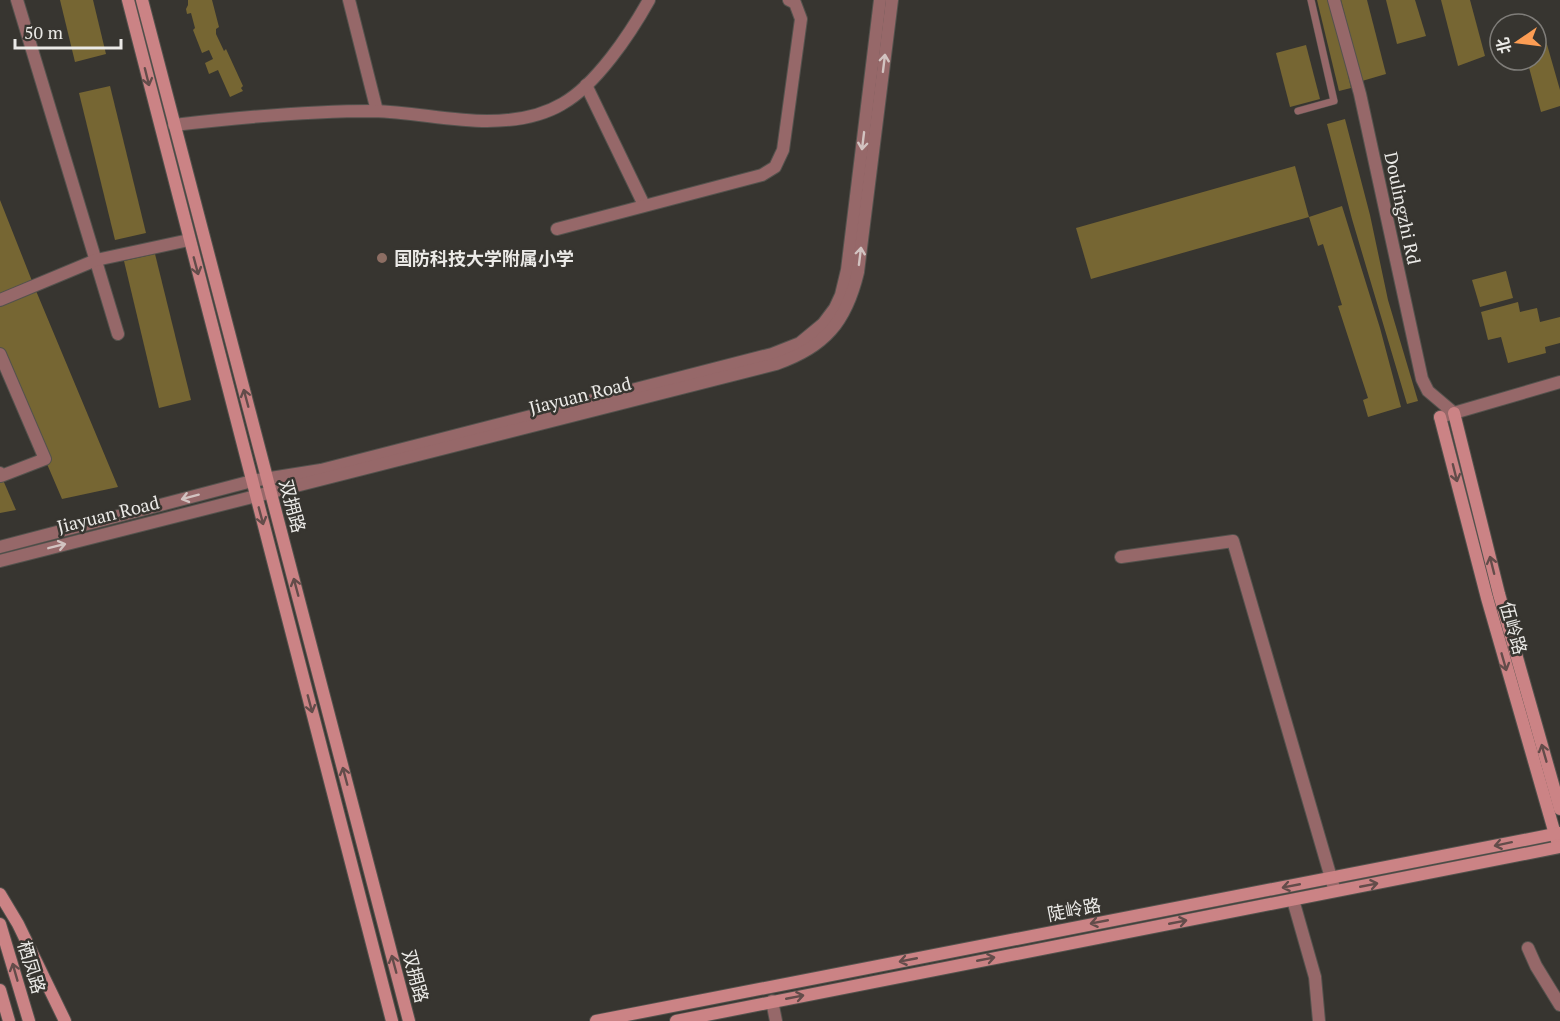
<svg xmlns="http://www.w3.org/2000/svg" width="1560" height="1021" viewBox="0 0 1560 1021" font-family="'PT Serif','Noto Sans SC',serif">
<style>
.building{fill:#766633}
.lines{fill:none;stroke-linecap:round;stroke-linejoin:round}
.service-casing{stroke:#54524d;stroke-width:8}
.minor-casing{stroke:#54524d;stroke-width:14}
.tertiary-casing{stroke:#54524d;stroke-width:14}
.secondary-casing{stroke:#54524d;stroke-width:14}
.service{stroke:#966869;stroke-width:7}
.minor{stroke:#966869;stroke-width:12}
.tertiary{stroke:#966869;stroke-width:12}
.secondary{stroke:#cb8385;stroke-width:12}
.oneway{stroke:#d2c3c1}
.oneway2{stroke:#634c4a}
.education-dot{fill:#8d6e63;stroke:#373530;stroke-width:2}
.labels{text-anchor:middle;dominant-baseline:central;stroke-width:5;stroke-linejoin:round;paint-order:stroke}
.street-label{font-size:18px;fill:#ebeae7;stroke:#373530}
.poi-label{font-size:18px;font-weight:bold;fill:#ebeae7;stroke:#373530;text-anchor:start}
</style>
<rect width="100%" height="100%" fill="#373530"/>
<g class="building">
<polygon points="60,0 93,0 106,54 75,62"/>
<polygon points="188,0 212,0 219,27 216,29 216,34 224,51 226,49 243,86 241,88 243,91 230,97 218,70 209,74 205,63 213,59 209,50 202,53 193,30 195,28 191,13 187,14 186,9 188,5"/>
<polygon points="1317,0 1330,0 1351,88 1339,91"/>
<polygon points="1341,0 1367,0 1386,74 1362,81"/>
<polygon points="1386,0 1415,0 1426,36 1397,44"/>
<polygon points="1441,0 1470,0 1485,56 1458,66"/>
<polygon points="1544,34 1560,90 1560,106 1541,112 1527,60 1536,60 1536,36"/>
<polygon points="1306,45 1320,99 1290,107 1276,53"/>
<polygon points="110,86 146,233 115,240 79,93"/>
<polygon points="1345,119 1370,215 1388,300 1418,401 1407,404 1352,219 1327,124"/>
<polygon points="1295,166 1309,217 1091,279 1076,228"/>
<polygon points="0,200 34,286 118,487 62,499 0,354"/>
<polygon points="1342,206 1380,328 1401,407 1368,417 1363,400 1368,398 1338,306 1342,305 1323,244 1318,246 1309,217"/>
<polygon points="155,254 191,400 159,408 124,261"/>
<polygon points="1506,271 1513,298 1480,307 1472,280"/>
<polygon points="1518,302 1520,312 1537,308 1540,322 1560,317 1560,343 1545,347 1546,353 1508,363 1501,337 1488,340 1481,312"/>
<polygon points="0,473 16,510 0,513"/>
</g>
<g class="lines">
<defs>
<polyline id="service" points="1298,111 1334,101 1311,0"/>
<g id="minor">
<polyline points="17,0 118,334"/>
<polyline points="349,0 377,111"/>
<polyline points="1334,0 1360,94 1422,379 1428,391 1454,413"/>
<polyline points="586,85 644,205"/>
<path d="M174 125C242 117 305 111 374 111 412 112 450 121 487 121 513 121 540 117 562 104 596 85 630 34 649 0"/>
<polyline points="557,229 762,175 775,167 783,150 801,19 795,3 789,0"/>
<polyline points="0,300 96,260 189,240"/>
<polyline points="0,354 45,459 1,476 0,473"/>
<polyline points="1121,557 1233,541 1334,888"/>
<polyline points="1293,900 1315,977 1319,1021"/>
<polyline points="1528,948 1536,966 1560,1005"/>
<polyline points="772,1001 776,1021"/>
</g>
<g id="tertiary">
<polyline points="1440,417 1560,382"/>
<polyline points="0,547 252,481 321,470 772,354 800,343 823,324 835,308 841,295 847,270 880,0"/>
<path d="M0 561 776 364C825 347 846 322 858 272L892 0"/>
</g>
<g id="secondary">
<polyline points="128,0 392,1021"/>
<polyline points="142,0 409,1021"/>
<polyline points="1454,413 1499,594 1560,809"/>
<polyline points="1440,417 1487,598 1557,841"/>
<polyline points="0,894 18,924 65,1021"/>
<polyline points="0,924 29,1021"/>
<polyline points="0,990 9,1021"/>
<polyline points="596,1021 1560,833"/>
<polyline points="676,1021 1560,847"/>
</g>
</defs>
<use href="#service" class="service-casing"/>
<use href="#minor" class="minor-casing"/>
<use href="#tertiary" class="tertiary-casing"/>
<use href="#secondary" class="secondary-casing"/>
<use href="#service" class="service"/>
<use href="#minor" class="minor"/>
<use href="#tertiary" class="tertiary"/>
<use href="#secondary" class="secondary"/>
</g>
<defs><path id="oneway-shaft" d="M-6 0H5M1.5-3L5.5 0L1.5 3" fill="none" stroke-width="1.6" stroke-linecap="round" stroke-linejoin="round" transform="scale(1.5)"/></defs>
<g class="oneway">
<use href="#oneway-shaft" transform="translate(884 63) rotate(-83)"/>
<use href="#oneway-shaft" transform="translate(863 141) rotate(97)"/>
<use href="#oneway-shaft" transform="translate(860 256) rotate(-83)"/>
<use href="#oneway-shaft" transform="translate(190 497) rotate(165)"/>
<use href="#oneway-shaft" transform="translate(57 546) rotate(-14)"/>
</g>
<g class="oneway2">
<use href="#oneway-shaft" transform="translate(147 77) rotate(76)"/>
<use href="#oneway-shaft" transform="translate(196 266) rotate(75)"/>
<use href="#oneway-shaft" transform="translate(246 398) rotate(-105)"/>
<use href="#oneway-shaft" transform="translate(1455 473) rotate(76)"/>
<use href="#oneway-shaft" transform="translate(261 516) rotate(75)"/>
<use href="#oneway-shaft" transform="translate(1492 565) rotate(-104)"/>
<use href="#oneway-shaft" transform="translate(296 587) rotate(-105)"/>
<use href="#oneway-shaft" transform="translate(1504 662) rotate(74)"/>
<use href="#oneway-shaft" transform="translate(310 704) rotate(75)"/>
<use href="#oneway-shaft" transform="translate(1544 753) rotate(-106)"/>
<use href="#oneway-shaft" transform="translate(345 776) rotate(-105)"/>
<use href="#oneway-shaft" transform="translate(1503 844) rotate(168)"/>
<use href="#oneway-shaft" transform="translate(1369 885) rotate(-11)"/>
<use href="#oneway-shaft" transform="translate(1291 886) rotate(169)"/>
<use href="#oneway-shaft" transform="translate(1099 922) rotate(169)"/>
<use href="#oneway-shaft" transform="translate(1178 922) rotate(-11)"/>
<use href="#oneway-shaft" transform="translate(986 959) rotate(-11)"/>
<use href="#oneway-shaft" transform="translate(908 960) rotate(169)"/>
<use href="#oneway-shaft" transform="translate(394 964) rotate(-105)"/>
<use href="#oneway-shaft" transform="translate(15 972) rotate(-106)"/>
<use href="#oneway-shaft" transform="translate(795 997) rotate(-11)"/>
</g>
<circle class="education-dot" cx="382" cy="258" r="6"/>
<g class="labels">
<g class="street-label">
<text transform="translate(1403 208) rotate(78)">Doulingzhi Rd</text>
<text transform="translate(580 395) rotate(-14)">Jiayuan Road</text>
<text transform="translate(293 506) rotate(75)">双拥路</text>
<text transform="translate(108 514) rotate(-14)">Jiayuan Road</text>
<text transform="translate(1514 628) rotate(74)">伍岭路</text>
<text transform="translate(1074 909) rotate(-11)">陡岭路</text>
<text transform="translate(32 967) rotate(73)">栖凤路</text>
<text transform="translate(416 976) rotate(75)">双拥路</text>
</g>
<g class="poi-label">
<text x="394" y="258">国防科技大学附属小学</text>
</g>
</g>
<g transform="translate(1518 42) rotate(256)"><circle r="28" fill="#373530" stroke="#7f7d79" stroke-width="1.5"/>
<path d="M0-4.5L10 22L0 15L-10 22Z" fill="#fc9d54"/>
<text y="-9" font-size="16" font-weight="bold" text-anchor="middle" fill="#ebeae7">北</text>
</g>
<path d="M15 39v9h106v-9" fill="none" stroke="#ebeae7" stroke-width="3"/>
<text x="24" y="39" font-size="18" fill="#ebeae7" stroke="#373530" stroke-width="4.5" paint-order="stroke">50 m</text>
</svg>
